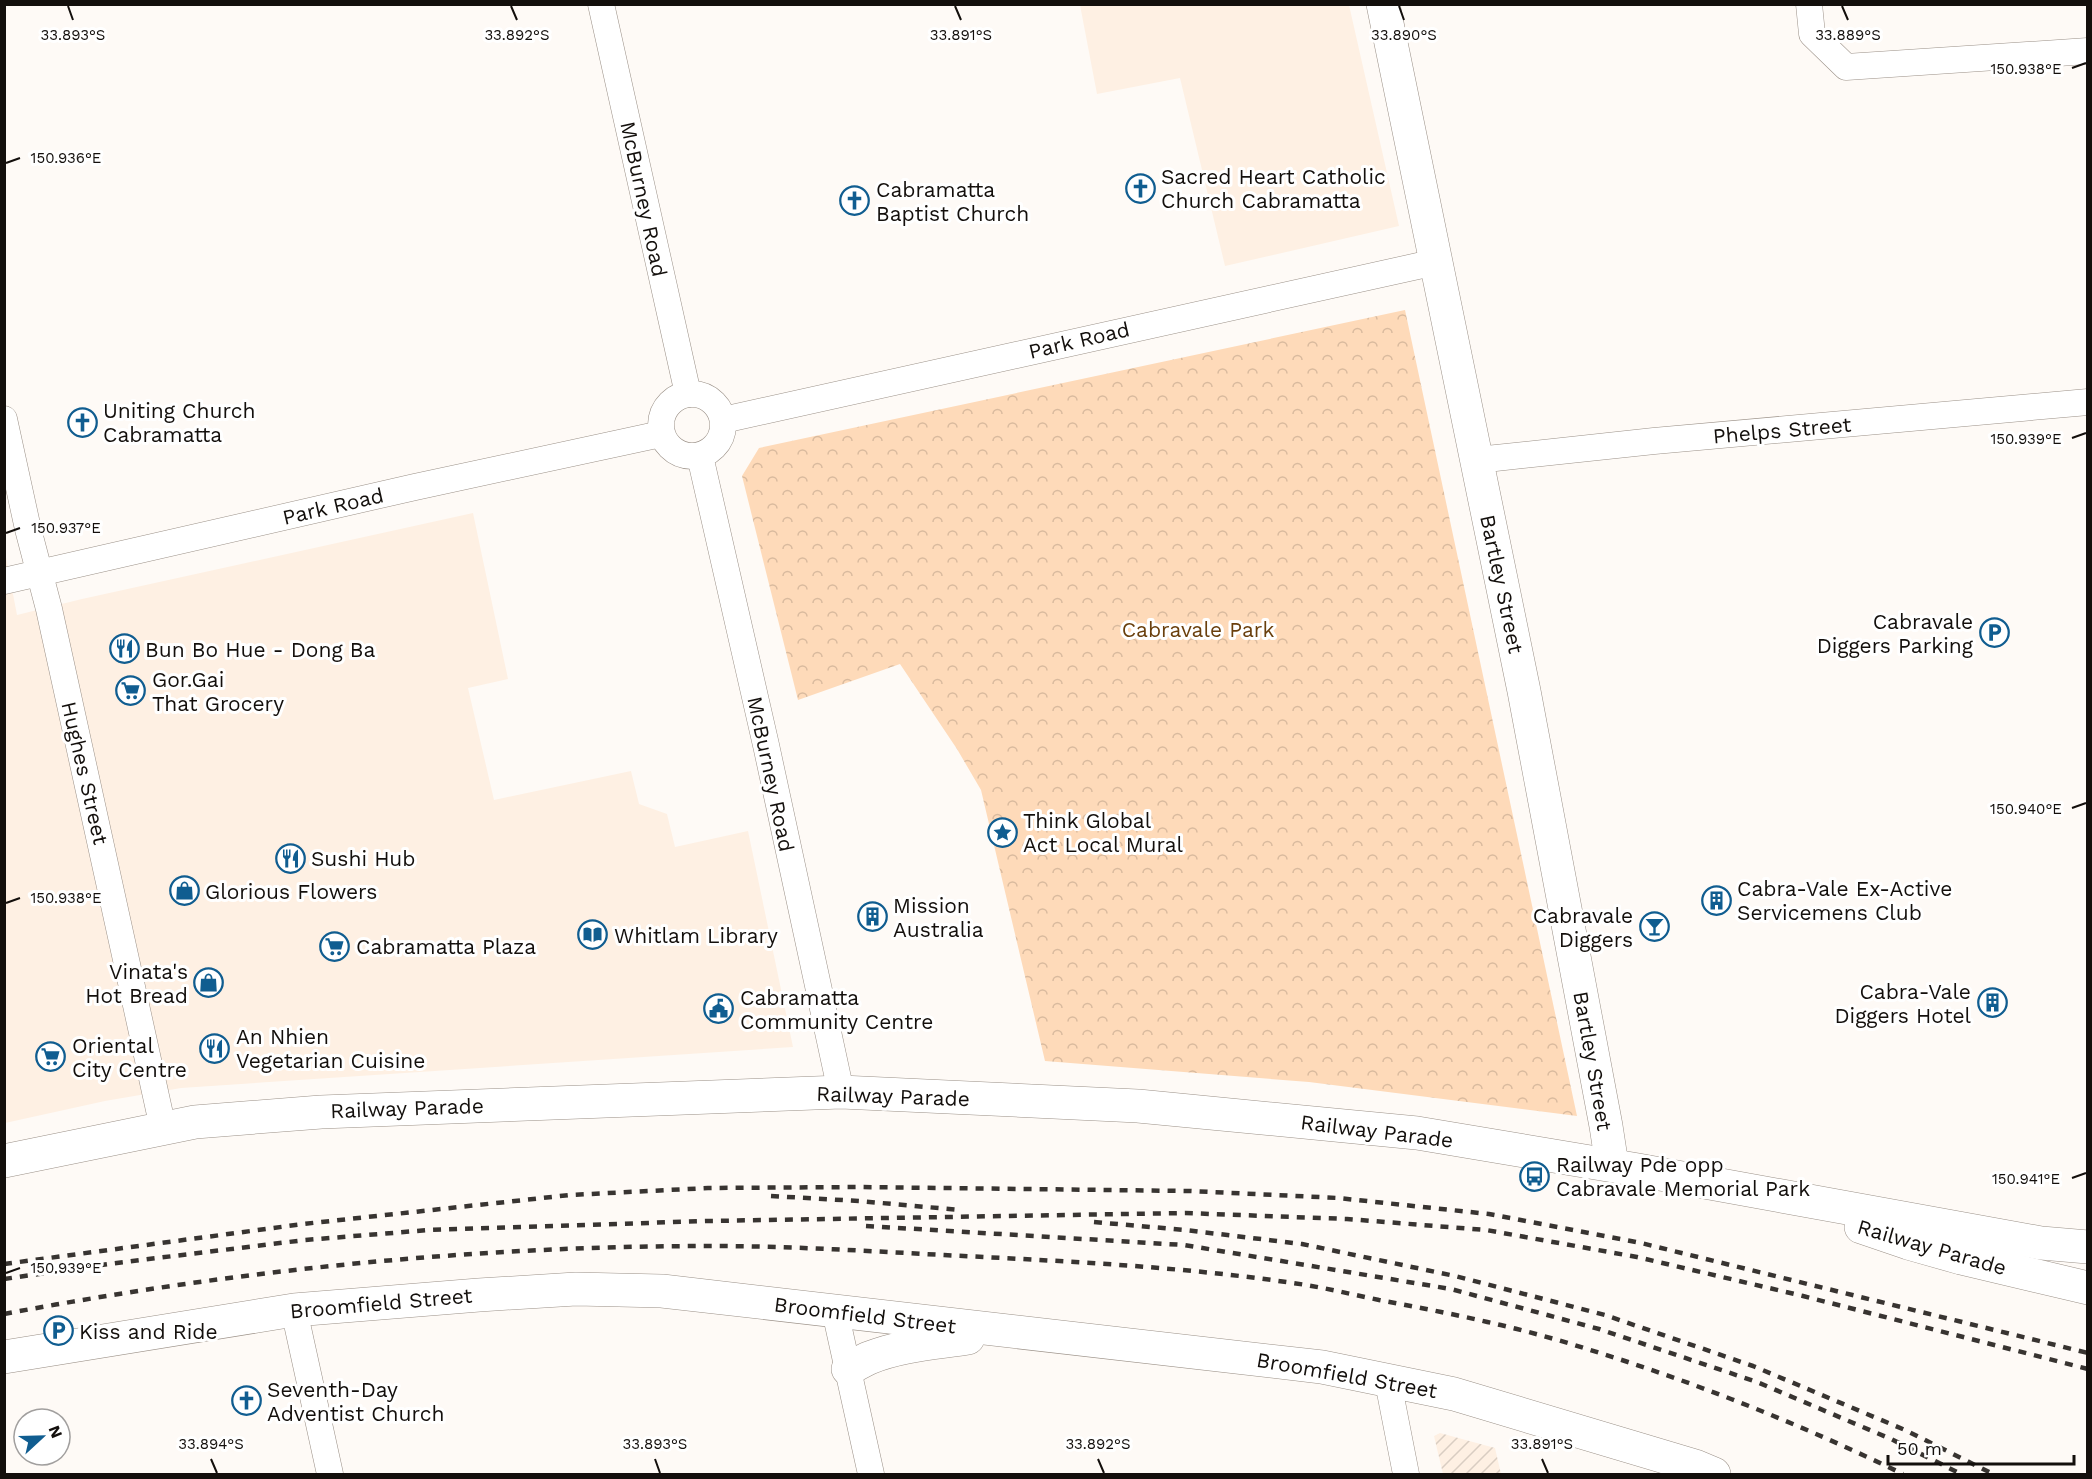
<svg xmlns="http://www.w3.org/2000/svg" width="2092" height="1479" viewBox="0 0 2092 1479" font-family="'Work Sans',sans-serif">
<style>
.built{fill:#fef0e3}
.industrial{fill:url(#industrial-furrows)}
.park{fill:url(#park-crowns)}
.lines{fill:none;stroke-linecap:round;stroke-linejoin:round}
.minor-casing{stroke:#9b9188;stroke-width:27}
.tertiary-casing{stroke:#9b9188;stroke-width:34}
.secondary-casing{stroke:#9b9188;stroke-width:34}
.minor{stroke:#fff;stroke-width:26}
.tertiary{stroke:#fff;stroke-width:33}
.secondary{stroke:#fff;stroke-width:33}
.rail{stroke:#383431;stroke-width:4.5;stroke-dasharray:8 8;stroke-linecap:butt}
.ticks{fill:none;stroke:#130f0c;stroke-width:2}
.labels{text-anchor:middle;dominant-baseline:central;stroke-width:6;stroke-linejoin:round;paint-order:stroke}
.poi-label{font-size:21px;fill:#130f0c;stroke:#fff;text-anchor:start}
.street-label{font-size:21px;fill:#130f0c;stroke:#fff}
.park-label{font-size:21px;fill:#6a3f0c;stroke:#fff}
.ticks-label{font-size:15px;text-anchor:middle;fill:#130f0c;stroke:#fff;stroke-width:6;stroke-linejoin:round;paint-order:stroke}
</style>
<defs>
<pattern id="industrial-furrows" width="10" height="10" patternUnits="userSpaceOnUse" patternTransform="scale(1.5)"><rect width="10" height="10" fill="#fef0e3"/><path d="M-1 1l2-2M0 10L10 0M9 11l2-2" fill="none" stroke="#d9cdc2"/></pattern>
<pattern id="park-crowns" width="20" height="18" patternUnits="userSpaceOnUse" patternTransform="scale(1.5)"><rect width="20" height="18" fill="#fedab9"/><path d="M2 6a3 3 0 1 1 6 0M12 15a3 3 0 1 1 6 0" fill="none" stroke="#d9ba9e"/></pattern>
</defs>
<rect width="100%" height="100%" fill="#fefaf6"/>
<g class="built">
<polygon points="1080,5 1349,5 1399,226 1225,266 1180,78 1097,94"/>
<polygon points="473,513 508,679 468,688 494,800 631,771 639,804 667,814 675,847 748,831 793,1047 181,1088 105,1101 5,1123 4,547 17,615 82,599"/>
</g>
<polygon class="industrial" points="1440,1433 1495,1448 1501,1474 1443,1474 1434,1436"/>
<polygon class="park" points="1405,310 1577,1116 1309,1082 1045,1061 981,790 957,749 900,664 798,700 742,476 759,448"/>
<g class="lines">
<defs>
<g id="minor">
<polyline points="601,4 688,394"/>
<polyline points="1809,4 1812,34 1846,67 2088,51"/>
<circle cx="692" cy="425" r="31"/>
<polyline points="4,419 28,529 49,609 163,1128"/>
<polyline points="723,420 1436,262"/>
<polyline points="700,456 766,745 841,1092"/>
<polyline points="1477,460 1654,441 2088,402"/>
<polyline points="4,581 415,487 661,434"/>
<polyline points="294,1310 330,1474"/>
<polyline points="835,1311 871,1474"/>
<polyline points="1388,1382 1406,1474"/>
</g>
<g id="tertiary">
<polyline points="4,1357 294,1310 479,1295 576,1289 662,1291 1322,1367 1454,1394 1695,1466 1714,1474"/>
<path d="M848 1369C855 1366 862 1361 869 1358 901 1345 936 1343 968 1338"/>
</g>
<g id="secondary">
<polyline points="1383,4 1524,691 1606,1126 1612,1165"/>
<polyline points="4,1161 195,1122 321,1112 841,1092 1138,1106 1417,1133 1638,1170 2041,1243 2088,1247"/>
<polyline points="1861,1227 1908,1243 1961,1258 2088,1288"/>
</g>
</defs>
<use href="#minor" class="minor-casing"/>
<use href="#tertiary" class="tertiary-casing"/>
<use href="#secondary" class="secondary-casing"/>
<use href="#minor" class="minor"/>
<use href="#tertiary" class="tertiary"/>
<use href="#secondary" class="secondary"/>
<g class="rail">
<polyline points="771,1196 859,1201 960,1210"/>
<polyline points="1094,1222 1185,1230 1302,1244 1455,1276 1605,1315 1753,1366 1905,1430 1993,1474"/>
<polyline points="866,1226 1184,1245 1451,1289 1599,1329 1757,1382 1891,1439 1961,1474"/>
<polyline points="4,1264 303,1224 570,1195 708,1188 860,1187 1190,1191 1338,1198 1489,1214 1641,1243 2088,1353"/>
<polyline points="4,1279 108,1264 305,1240 429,1230 707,1221 1185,1213 1347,1219 1486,1230 1637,1257 1803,1296 2088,1369"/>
<path d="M4 1314C237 1270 474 1246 710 1246 788 1246 866 1251 944 1255 1060 1261 1177 1266 1293 1283 1322 1287 1350 1294 1379 1300 1449 1313 1519 1327 1587 1349 1695 1382 1802 1425 1903 1474"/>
</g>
</g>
<path class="ticks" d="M68 6 73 20M511 6 517 20M955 6 961 20M1399 6 1404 20M1842 6 1848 20M2072 68 2086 63M6 163 20 158M2072 438 2086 433M6 533 20 528M2072 808 2086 803M6 903 20 898M2072 1178 2086 1173M6 1273 20 1268M211 1459 217 1473M655 1459 660 1473M1098 1459 1104 1473M1542 1459 1548 1473"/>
<defs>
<symbol id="church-ring" viewBox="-11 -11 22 22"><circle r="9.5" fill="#fff" stroke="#105d90" stroke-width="1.5"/><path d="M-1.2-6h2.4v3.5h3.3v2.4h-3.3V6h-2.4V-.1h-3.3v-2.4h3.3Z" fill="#105d90"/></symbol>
<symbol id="parking-ring" viewBox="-11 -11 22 22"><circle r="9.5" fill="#fff" stroke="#105d90" stroke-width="1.5"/><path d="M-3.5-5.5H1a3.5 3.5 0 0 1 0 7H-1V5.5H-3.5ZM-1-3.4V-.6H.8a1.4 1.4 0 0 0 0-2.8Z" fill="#105d90"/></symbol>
<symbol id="restaurant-ring" viewBox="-11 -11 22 22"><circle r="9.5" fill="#fff" stroke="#105d90" stroke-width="1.5"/><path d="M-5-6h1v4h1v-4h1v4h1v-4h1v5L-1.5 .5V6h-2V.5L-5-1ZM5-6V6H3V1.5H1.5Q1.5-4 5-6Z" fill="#105d90"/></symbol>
<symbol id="supermarket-ring" viewBox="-11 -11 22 22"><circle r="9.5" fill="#fff" stroke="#105d90" stroke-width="1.5"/><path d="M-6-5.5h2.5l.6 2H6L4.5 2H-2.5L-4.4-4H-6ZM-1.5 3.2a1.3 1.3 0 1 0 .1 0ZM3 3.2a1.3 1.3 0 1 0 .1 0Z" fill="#105d90"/></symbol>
<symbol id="sight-ring" viewBox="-11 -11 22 22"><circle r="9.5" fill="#fff" stroke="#105d90" stroke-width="1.5"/><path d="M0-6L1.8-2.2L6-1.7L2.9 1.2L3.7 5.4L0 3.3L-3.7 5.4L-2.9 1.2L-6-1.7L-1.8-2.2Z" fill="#105d90"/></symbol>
<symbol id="shop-ring" viewBox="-11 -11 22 22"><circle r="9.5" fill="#fff" stroke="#105d90" stroke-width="1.5"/><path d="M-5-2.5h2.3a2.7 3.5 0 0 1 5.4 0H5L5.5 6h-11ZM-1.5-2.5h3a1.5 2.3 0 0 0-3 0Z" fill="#105d90"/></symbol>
<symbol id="building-ring" viewBox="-11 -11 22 22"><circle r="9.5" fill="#fff" stroke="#105d90" stroke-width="1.5"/><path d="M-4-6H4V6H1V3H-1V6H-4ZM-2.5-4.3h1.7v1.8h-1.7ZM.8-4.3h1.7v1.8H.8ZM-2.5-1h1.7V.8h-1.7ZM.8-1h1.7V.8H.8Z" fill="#105d90"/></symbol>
<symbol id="bar-ring" viewBox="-11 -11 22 22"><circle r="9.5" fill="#fff" stroke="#105d90" stroke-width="1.5"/><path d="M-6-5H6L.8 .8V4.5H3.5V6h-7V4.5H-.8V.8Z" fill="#105d90"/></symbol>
<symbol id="library-ring" viewBox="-11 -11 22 22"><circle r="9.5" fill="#fff" stroke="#105d90" stroke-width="1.5"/><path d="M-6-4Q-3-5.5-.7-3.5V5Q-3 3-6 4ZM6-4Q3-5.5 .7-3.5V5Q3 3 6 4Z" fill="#105d90"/></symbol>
<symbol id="civic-ring" viewBox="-11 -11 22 22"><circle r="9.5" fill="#fff" stroke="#105d90" stroke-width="1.5"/><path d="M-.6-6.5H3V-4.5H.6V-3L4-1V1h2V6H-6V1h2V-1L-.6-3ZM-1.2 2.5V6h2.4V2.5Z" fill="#105d90"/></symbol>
<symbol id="bus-ring" viewBox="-11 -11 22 22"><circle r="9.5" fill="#fff" stroke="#105d90" stroke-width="1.5"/><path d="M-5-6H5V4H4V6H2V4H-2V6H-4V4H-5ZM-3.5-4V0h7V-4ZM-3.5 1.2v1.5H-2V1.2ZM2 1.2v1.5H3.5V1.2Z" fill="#105d90"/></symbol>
</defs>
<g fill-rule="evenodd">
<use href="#church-ring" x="1124" y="172" width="33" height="33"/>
<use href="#church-ring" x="838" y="184" width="33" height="33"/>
<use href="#church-ring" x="66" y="406" width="33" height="33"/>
<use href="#parking-ring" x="1978" y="616" width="33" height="33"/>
<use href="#restaurant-ring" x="108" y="632" width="33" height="33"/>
<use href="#supermarket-ring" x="114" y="674" width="33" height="33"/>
<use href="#sight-ring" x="986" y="816" width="33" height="33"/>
<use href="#restaurant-ring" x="274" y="842" width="33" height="33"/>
<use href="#shop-ring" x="168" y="874" width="33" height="33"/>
<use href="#building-ring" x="1700" y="884" width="33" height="33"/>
<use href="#building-ring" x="856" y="900" width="33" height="33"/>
<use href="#bar-ring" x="1638" y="910" width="33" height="33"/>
<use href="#library-ring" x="576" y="918" width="33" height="33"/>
<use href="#supermarket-ring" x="318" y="930" width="33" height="33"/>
<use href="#shop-ring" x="192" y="966" width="33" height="33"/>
<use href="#building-ring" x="1976" y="986" width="33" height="33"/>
<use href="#civic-ring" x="702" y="992" width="33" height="33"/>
<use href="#restaurant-ring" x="198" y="1032" width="33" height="33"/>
<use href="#supermarket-ring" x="34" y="1040" width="33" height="33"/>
<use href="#bus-ring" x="1518" y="1160" width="33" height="33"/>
<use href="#parking-ring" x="42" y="1314" width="33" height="33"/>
<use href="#church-ring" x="230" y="1384" width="33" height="33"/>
</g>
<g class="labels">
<g class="poi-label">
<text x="1161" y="176">Sacred Heart Catholic<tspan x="1161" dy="24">Church Cabramatta</tspan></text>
<text x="876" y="189">Cabramatta<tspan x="876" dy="24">Baptist Church</tspan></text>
<text x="103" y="410">Uniting Church<tspan x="103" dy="24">Cabramatta</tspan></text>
<text x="1973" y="621" text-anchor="end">Cabravale<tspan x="1973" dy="24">Diggers Parking</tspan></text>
<text x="145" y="649">Bun Bo Hue - Dong Ba</text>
<text x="152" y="679">Gor.Gai<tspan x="152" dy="24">That Grocery</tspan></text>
<text x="1023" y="820">Think Global<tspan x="1023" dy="24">Act Local Mural</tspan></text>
<text x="311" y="858">Sushi Hub</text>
<text x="1737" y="888">Cabra-Vale Ex-Active<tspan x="1737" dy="24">Servicemens Club</tspan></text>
<text x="205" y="891">Glorious Flowers</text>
<text x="893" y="905">Mission<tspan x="893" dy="24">Australia</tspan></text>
<text x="1633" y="915" text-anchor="end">Cabravale<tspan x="1633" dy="24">Diggers</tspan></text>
<text x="614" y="935">Whitlam Library</text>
<text x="356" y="946">Cabramatta Plaza</text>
<text x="188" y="971" text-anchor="end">Vinata's<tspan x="188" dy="24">Hot Bread</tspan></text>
<text x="1971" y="991" text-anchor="end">Cabra-Vale<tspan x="1971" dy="24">Diggers Hotel</tspan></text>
<text x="740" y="997">Cabramatta<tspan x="740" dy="24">Community Centre</tspan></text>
<text x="236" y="1036">An Nhien<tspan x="236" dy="24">Vegetarian Cuisine</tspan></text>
<text x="72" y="1045">Oriental<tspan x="72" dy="24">City Centre</tspan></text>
<text x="1556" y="1164">Railway Pde opp<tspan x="1556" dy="24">Cabravale Memorial Park</tspan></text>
<text x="79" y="1331">Kiss and Ride</text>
<text x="267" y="1389">Seventh-Day<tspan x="267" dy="24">Adventist Church</tspan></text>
</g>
<g class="street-label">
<text transform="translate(644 199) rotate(78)">McBurney Road</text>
<text transform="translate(1079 340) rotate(-13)">Park Road</text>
<text transform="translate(1782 430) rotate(-5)">Phelps Street</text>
<text transform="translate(333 506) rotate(-13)">Park Road</text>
<text transform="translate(1502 584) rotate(78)">Bartley Street</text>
<text transform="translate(85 773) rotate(77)">Hughes Street</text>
<text transform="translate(771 774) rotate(78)">McBurney Road</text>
<text transform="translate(1593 1061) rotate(80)">Bartley Street</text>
<text transform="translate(893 1096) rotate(2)">Railway Parade</text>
<text transform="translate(407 1108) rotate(-2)">Railway Parade</text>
<text transform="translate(1377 1131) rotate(7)">Railway Parade</text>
<text transform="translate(1932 1247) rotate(16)">Railway Parade</text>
<text transform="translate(381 1303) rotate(-5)">Broomfield Street</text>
<text transform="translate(865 1315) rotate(7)">Broomfield Street</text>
<text transform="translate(1347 1375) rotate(10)">Broomfield Street</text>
</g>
<g class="park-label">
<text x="1198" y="629">Cabravale Park</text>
</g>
</g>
<g class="ticks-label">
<text x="73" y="40">33.893°S</text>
<text x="517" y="40">33.892°S</text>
<text x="961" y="40">33.891°S</text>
<text x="1404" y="40">33.890°S</text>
<text x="1848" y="40">33.889°S</text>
<text x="2026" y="74">150.938°E</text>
<text x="66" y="163">150.936°E</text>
<text x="2026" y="444">150.939°E</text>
<text x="66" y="533">150.937°E</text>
<text x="2026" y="814">150.940°E</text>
<text x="66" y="903">150.938°E</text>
<text x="2026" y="1184">150.941°E</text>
<text x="66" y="1273">150.939°E</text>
<text x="211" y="1449">33.894°S</text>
<text x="655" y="1449">33.893°S</text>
<text x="1098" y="1449">33.892°S</text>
<text x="1542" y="1449">33.891°S</text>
</g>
<rect width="2092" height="1479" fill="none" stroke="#130f0c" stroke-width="12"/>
<g transform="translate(42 1437) rotate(68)"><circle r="28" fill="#ffffff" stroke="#a19f9e" stroke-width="1.5"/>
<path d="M0-4.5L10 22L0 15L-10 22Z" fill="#105d90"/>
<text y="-9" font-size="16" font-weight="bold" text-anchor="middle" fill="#130f0c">N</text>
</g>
<path d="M1888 1455v9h186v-9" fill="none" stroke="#130f0c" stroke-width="3"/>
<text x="1897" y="1455" font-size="18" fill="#130f0c" stroke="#ffffff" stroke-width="4.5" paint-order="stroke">50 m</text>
</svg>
